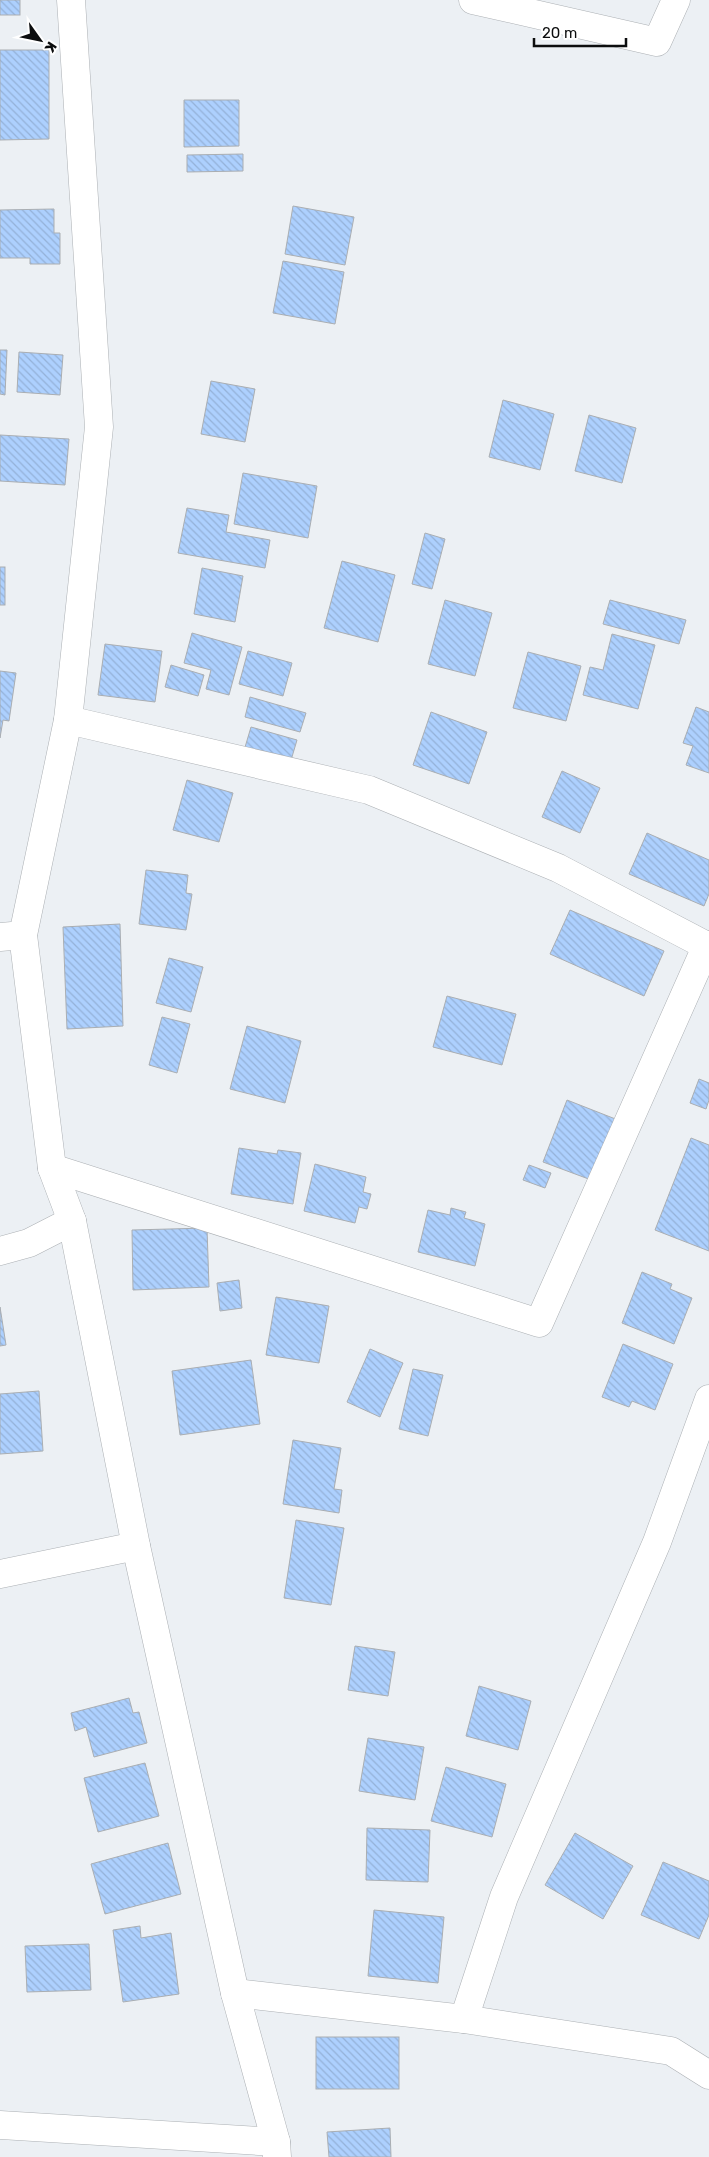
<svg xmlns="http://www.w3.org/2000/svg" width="709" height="2157" viewBox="0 0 709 2157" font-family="Rubik,sans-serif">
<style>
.building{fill:url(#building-back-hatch);stroke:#aaaeb2}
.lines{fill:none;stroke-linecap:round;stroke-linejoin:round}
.minor-casing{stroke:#acb0b4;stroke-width:29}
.minor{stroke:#fff;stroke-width:28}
</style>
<defs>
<pattern id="building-back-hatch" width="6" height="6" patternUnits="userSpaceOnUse" patternTransform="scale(1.25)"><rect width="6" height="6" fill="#add0fe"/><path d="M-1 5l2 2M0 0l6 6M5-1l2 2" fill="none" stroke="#94b1d8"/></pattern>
</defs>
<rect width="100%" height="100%" fill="#ecf0f4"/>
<g class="building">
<rect x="0" y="0" width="20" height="15"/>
<polygon points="0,50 49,50 49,139 0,140"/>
<polygon points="184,100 239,100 239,146 184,147"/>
<polygon points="243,154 243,171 187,172 187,155"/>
<polygon points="293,206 354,217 345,265 285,254"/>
<polygon points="54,209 54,233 60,233 60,264 30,264 30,258 0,258 0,210"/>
<polygon points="283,261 344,272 335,324 273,313"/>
<polygon points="0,350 7,350 5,395 0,394"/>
<polygon points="19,352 63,355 60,395 17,392"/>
<polygon points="211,381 255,389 245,442 201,434"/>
<polygon points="503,400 554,414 540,470 489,457"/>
<polygon points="589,415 636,428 622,483 575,471"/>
<polygon points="0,435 69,439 65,485 0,481"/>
<polygon points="243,473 317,486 308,538 234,524"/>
<polygon points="187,508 229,515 226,532 270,540 265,568 178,553"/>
<polygon points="425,533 445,539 432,589 412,584"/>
<polygon points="342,561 395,575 378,642 324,628"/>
<rect x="0" y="567" width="5" height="38"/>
<polygon points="202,568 243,576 235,622 194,614"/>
<polygon points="445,600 492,613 475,676 428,664"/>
<polygon points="610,600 686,620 679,644 603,624"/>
<polygon points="192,633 242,647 229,695 206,689 211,670 184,663"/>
<polygon points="612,634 655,645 638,709 583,695 590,667 603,670"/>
<polygon points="105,644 162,651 155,702 98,695"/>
<polygon points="248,651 292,663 283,696 239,684"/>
<polygon points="528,652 581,666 566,721 513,708"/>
<polygon points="171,665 204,675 198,696 165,687"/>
<polygon points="0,671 16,673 9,721 3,720 0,738"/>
<polygon points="250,697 306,713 300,732 245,717"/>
<polygon points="696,707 709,712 709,773 686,765 693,746 683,743"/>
<polygon points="431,712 487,732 469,784 413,765"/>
<polygon points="251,727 297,740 289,767 243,754"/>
<polygon points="562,771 600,788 580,833 542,817"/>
<polygon points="187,780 233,793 219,842 173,830"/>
<polygon points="647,833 709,860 709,894 704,906 629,874"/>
<polygon points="146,870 188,875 186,893 192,894 186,930 139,924"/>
<polygon points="570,910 664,951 644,996 550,954"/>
<polygon points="120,924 123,1026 67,1029 63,927"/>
<polygon points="169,958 203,967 191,1012 156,1003"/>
<polygon points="447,996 516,1014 502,1065 433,1047"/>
<polygon points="162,1017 190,1024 177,1073 149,1065"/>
<polygon points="247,1026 301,1041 285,1103 230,1089"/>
<polygon points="699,1079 709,1083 709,1100 706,1109 690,1103"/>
<polygon points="567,1100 618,1120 594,1181 543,1162"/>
<polygon points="691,1138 709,1145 709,1251 655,1230"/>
<polygon points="239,1148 277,1154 278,1150 301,1153 293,1204 231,1194"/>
<polygon points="315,1164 366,1177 363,1192 371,1194 367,1209 359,1207 355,1223 304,1211"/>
<polygon points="529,1165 551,1173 545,1188 523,1180"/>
<polygon points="451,1208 466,1212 464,1218 485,1224 475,1266 418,1252 428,1210 450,1215"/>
<polygon points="207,1228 209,1287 133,1290 132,1230"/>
<polygon points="642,1272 672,1284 670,1289 692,1298 674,1344 622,1323"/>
<polygon points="239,1280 242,1308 220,1311 217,1283"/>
<polygon points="276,1297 329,1306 319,1363 266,1355"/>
<polygon points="0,1307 6,1345 0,1346"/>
<polygon points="623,1344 673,1364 655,1410 632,1401 629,1407 602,1397"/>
<polygon points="370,1349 403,1363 380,1417 347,1402"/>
<polygon points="251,1360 260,1424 180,1435 172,1371"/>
<polygon points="413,1369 443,1375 428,1436 399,1429"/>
<polygon points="39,1391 43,1451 0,1454 0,1394"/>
<polygon points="293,1440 341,1448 334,1489 342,1490 339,1513 283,1504"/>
<polygon points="296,1520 344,1528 331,1605 284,1598"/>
<polygon points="355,1646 395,1652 388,1696 348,1690"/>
<polygon points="479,1686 531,1701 518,1750 466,1736"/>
<polygon points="129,1698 133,1713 139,1712 147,1743 94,1757 86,1727 75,1731 71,1713"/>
<polygon points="368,1738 424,1747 415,1800 359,1791"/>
<polygon points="145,1763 159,1816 98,1832 84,1778"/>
<polygon points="446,1767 506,1784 492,1837 431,1821"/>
<polygon points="367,1828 430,1830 428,1882 366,1880"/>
<polygon points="575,1833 633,1866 603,1919 545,1885"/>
<polygon points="168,1843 181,1894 105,1914 91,1864"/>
<polygon points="663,1862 709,1881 709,1915 699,1939 641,1915"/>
<polygon points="374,1910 444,1917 438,1983 368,1976"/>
<polygon points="140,1926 141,1938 171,1933 179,1994 123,2002 113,1930"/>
<polygon points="89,1944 91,1990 27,1992 25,1946"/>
<rect x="316" y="2037" width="83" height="52"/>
<polygon points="390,2128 391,2157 329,2157 327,2132"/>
</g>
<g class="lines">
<defs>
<g id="minor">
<polyline points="71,0 99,427 68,720 23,935 52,1168 72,1221 136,1546 235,1993 276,2142 277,2157"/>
<polyline points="473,0 657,42 676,0"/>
<polyline points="68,720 369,790 558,868 709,947"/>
<polyline points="0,937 23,935"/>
<polyline points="52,1168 539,1323 707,945"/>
<polyline points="0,1251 29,1243 72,1221"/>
<polyline points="0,1574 136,1546"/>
<polyline points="235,1993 464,2019 671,2051 709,2075"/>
<polyline points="464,2019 504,1897 657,1542 709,1399"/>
<polyline points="0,2125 276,2142"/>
</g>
</defs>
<use href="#minor" class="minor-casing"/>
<use href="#minor" class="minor"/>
</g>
<g transform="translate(40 40) rotate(123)" stroke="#ffffff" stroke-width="4" paint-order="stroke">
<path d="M0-4L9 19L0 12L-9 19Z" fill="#0c0d0e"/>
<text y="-8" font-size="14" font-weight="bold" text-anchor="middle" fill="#0c0d0e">K</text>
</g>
<path d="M534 38v8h92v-8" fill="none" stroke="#0c0d0e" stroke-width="2.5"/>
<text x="542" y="38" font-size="15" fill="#0c0d0e" stroke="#ffffff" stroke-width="4" paint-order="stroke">20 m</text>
</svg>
